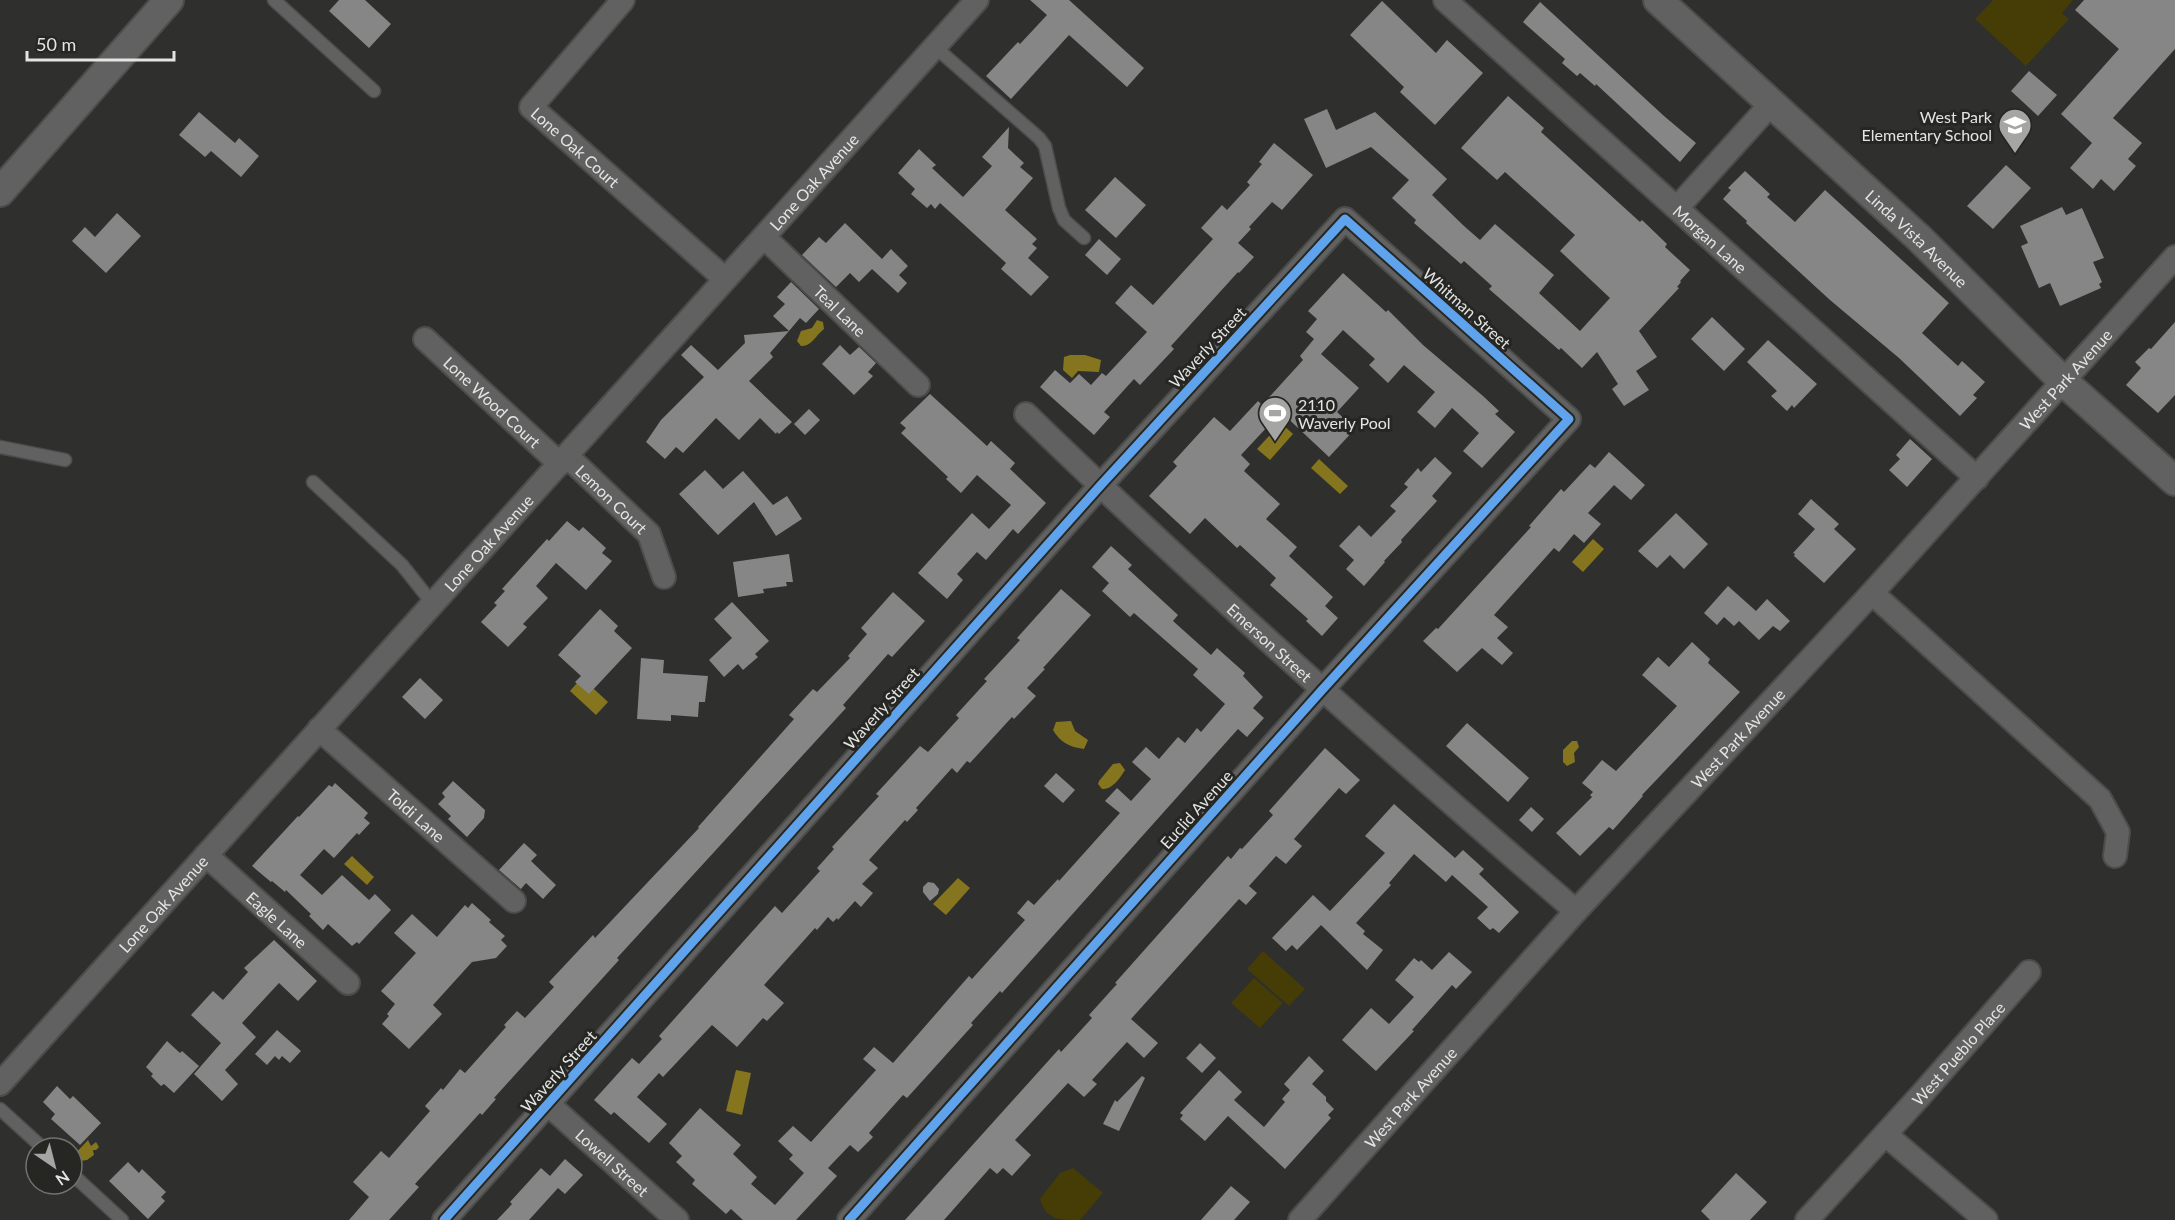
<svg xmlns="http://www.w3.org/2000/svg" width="2175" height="1220" viewBox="0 0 2175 1220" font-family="Lato,sans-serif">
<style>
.green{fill:#453c06}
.water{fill:#85751e}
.building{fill:#868686}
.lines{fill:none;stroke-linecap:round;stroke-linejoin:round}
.service-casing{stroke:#4c4c4a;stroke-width:15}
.minor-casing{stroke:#4c4c4a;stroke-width:26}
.tertiary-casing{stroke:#4c4c4a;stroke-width:32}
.service{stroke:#616161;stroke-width:12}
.minor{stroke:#616161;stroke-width:22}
.tertiary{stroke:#616161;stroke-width:28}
.cycleway-casing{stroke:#262623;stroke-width:13}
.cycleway{stroke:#60a3ed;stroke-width:9}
.labels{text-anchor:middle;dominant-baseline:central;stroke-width:6;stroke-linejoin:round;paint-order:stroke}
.poi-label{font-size:16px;fill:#e4e4e2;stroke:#262623;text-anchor:end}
.street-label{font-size:16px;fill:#e4e4e2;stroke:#262623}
</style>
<rect width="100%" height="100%" fill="#2f2f2d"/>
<g class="green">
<polygon points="1993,0 2073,0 2062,13 2069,19 2026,66 1975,19"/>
<polygon points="1263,951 1305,989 1289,1006 1247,969"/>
<polygon points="1254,978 1283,1003 1260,1028 1231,1003"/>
<path d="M1073 1168 1103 1193 1080 1220C1058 1220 1046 1220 1040 1199L1060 1173Z"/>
</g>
<g class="water">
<path d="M817 320 823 322 824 329C816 335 811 347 801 346L797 341 801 331 812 328Z"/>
<polygon points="1070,355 1085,355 1101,360 1099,372 1078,371 1072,378 1063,370 1064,357"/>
<polygon points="1281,423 1293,434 1270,460 1257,449"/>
<polygon points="1319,459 1348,486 1340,494 1311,468"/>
<polygon points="1593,539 1604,549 1583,572 1572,562"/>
<polygon points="577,683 594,689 608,702 596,715 570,691"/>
<path d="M1071 721 1075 731 1088 740 1084 749C1069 747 1060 742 1053 730L1056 722Z"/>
<polygon points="1572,741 1577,741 1579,747 1574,753 1575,762 1567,766 1563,762 1563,750"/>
<path d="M1120 763 1125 770C1120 778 1112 790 1102 789L1098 784 1099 781 1113 764Z"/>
<polygon points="352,856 374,877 367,885 344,864"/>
<polygon points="958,878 970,888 946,915 933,904"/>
<polygon points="736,1070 751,1073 742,1115 726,1111"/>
<polygon points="88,1140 91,1146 96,1142 99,1147 96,1150 93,1150 94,1155 87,1160 80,1161 74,1155"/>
</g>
<g class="building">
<polygon points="339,0 365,0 391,24 369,48 329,11"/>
<polygon points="1030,0 1069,0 1144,68 1127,87 1069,35 1011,99 986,76 1018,42 1020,44 1047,15"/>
<polygon points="2084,0 2175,0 2175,49 2113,118 2142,143 2128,159 2136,166 2114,191 2101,179 2093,189 2070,168 2092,143 2061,114 2119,49 2075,10"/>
<polygon points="1382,1 1436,53 1447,40 1483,73 1435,125 1400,92 1404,87 1350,35"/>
<polygon points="1540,2 1664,116 1696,143 1680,162 1596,84 1595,86 1580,73 1577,76 1562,63 1565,59 1523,22"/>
<polygon points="2029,71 2057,95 2038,116 2011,91"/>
<polygon points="1508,96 1544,128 1541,132 1640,222 1642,220 1667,244 1665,247 1690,270 1680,281 1681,282 1677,287 1679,288 1639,331 1657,357 1636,371 1649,390 1624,406 1612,389 1618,384 1597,352 1582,368 1561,348 1559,350 1489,289 1492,286 1464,261 1461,264 1414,223 1416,220 1392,198 1409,180 1371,147 1326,168 1304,119 1327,109 1336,130 1375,112 1447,179 1432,195 1464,226 1480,240 1495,224 1554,275 1539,293 1580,331 1610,298 1560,251 1575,235 1505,172 1497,180 1461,148"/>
<polygon points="199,112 235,143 239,138 259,156 241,177 211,151 205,157 179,135"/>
<polygon points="1009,127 1008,148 1024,163 1020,167 1033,178 1005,210 1037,239 1032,244 1037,248 1028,258 1049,277 1031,296 1001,269 1006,263 940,203 935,209 931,204 927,208 911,194 915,189 898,173 919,149 936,165 932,168 963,197 992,166 982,157"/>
<polygon points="1274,143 1313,175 1282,210 1272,202 1249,227 1251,229 1238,243 1254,257 1239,273 1238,272 1171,346 1174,349 1140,385 1134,379 1104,412 1110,417 1094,435 1040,387 1055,370 1070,383 1079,374 1091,385 1102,373 1106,376 1147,332 1115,303 1131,285 1153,305 1213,239 1201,228 1222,205 1227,210 1250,185 1247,182 1262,164 1259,162"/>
<polygon points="2006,165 2031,188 1993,229 1967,206"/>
<polygon points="1745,171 1770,194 1767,197 1795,222 1825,190 1949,303 1922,333 1958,366 1962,361 1985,382 1973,395 1977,398 1960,416 1899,358 1830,300 1746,223 1747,221 1723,199 1731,190 1728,188"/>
<polygon points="1115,177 1146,205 1116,238 1085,210"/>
<polygon points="2062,207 2066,215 2082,208 2104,258 2093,262 2102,282 2099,284 2101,288 2060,306 2050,283 2039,288 2021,246 2028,243 2020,226"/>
<polygon points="117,213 141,236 106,273 72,241 85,227 95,237"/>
<polygon points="845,223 882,259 891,249 908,266 899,275 907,283 898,293 872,269 859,282 850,273 836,287 802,255 819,237 826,243"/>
<polygon points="1099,239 1121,259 1107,275 1085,255"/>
<polygon points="1343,273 1386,312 1388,310 1423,345 1483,396 1499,411 1495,414 1515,432 1482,468 1463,451 1479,433 1452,408 1435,428 1417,412 1435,392 1404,365 1388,383 1369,365 1375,359 1343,330 1321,354 1359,388 1337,412 1355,429 1329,457 1281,412 1241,455 1250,464 1244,471 1280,504 1266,519 1297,547 1289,556 1333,597 1325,606 1338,618 1322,636 1306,621 1308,619 1270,585 1276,578 1240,545 1237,548 1205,518 1190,534 1149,496 1177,466 1173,462 1214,417 1230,431 1258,401 1262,405 1303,360 1300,356 1314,339 1306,332 1317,319 1308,311"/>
<polygon points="791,282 819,309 806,323 800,318 789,331 773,316 785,304 777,297"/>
<polygon points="1712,317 1745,349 1724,371 1691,339"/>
<polygon points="2175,322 2175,395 2158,413 2126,385 2141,368 2135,362 2149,348 2151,349"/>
<polygon points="789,331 770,353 773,357 749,381 792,422 779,434 777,432 776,434 760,418 739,440 716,418 683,453 676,447 665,459 646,442 661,420 704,377 681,355 691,345 718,370 745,343 744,335"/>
<polygon points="1768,340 1817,384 1794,408 1792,405 1787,411 1771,396 1777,391 1747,362"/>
<polygon points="840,345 850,355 859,347 876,363 868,372 873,376 854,395 822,364"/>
<polygon points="930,394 987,446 991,441 1015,463 1010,469 1046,503 1018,534 1013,529 986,560 977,552 957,574 963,580 947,599 918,573 972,513 989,529 1011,505 977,475 961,493 946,479 948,477 901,433 906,428 900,423"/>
<polygon points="809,409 820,420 805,435 794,424"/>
<polygon points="1910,439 1932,459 1907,487 1889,470 1900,459 1896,455"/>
<polygon points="1609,452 1645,485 1631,500 1614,485 1588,513 1601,524 1584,543 1574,534 1559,552 1554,548 1494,615 1508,627 1497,638 1513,653 1502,665 1482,648 1457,672 1423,641 1436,628 1438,629 1531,527 1529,526 1561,489 1564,492 1590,464 1595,468"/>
<polygon points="1435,457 1452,473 1432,496 1437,501 1401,540 1402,542 1384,561 1385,562 1364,586 1346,569 1354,560 1339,546 1359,525 1371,537 1396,511 1390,506 1408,487 1404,484 1418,468 1421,472"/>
<polygon points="705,470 723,489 743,471 773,505 787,496 802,519 776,536 754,502 718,535 679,494"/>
<polygon points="1811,499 1839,524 1834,529 1856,549 1824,583 1794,556 1795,554 1793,553 1815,529 1798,514"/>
<polygon points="1676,513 1708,544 1684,569 1670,555 1657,568 1638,551"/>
<polygon points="567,521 579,531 583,527 606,548 602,553 612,561 586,590 556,563 536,586 548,598 523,624 527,627 508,647 481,622 497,605 494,603 505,591 502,589 547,539 549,541"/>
<polygon points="1111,546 1132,565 1128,569 1178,615 1173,621 1211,655 1217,648 1245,673 1243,676 1263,697 1253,708 1264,718 1247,737 1238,729 1002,993 1000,991 971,1023 973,1025 907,1098 903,1095 869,1133 873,1137 858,1152 850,1145 828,1168 837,1176 796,1220 743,1220 731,1209 726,1214 692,1184 695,1180 676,1162 682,1156 669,1143 700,1108 741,1145 733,1154 757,1177 751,1184 775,1205 804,1173 789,1159 793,1155 778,1141 793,1126 811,1142 876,1070 863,1059 874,1047 893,1063 969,976 972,979 1025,920 1017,913 1028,900 1034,905 1058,879 1059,881 1120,813 1105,801 1117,788 1131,801 1151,779 1132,762 1146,747 1159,759 1178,737 1185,743 1197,728 1201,732 1225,704 1193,675 1198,669 1134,613 1130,617 1102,591 1109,583 1092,567"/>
<polygon points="789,554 793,582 786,582 787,586 763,589 764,593 738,597 733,562"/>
<polygon points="1728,586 1756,611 1767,599 1790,621 1780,631 1773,626 1759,640 1739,621 1734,626 1724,617 1717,625 1704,613"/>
<polygon points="1061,589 1091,615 1043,668 1045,669 1027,688 1036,696 1014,719 1012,717 970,763 967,761 957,773 952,768 916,808 918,810 907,822 905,820 869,860 878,868 862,884 873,893 861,907 855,901 838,920 837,918 833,922 828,917 817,930 815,928 764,985 784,1003 767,1021 763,1018 737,1047 712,1025 663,1077 659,1073 637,1097 667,1124 649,1143 614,1112 611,1115 594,1100 632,1058 639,1064 662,1039 659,1036 775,906 782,913 820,871 817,868 834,849 832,847 879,796 876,794 920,746 928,752 959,718 956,715 987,681 984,679 1020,640 1017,638"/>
<polygon points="893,592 925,621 892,657 888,654 843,705 846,708 617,958 619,960 494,1098 496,1099 482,1115 480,1113 415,1184 419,1187 389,1220 349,1220 369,1197 353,1182 381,1151 389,1158 430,1111 425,1106 441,1088 443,1090 460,1069 465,1073 506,1027 504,1025 517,1011 525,1018 554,987 549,982 593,935 595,938 699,828 698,827 794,719 789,715 813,689 817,692 850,658 848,656 867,634 861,628"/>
<polygon points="732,602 769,641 755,654 758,657 743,670 738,664 724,677 709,660 732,638 714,619"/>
<polygon points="600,609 618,626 614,631 632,648 589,694 575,682 581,676 558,655"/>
<polygon points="1692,642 1710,659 1708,663 1740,692 1642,795 1643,796 1613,830 1609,827 1580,856 1556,833 1592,797 1590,795 1593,792 1582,783 1602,760 1616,771 1677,706 1642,675 1658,657 1669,667"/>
<polygon points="641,658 664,660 663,673 708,676 705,702 699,702 698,717 671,715 671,721 637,719"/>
<polygon points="420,678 443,700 425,719 402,697"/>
<polygon points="1467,723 1529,778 1508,802 1446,746"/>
<polygon points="1325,748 1360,780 1346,794 1339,788 1294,839 1302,846 1286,864 1276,856 1249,886 1257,893 1246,905 1239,899 1131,1019 1158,1043 1144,1058 1127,1042 1092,1080 1097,1084 1084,1097 1068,1083 1015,1140 1031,1155 1012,1176 1003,1168 997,1174 990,1168 944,1220 905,1220 1059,1049 1061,1052 1092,1018 1089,1015 1117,984 1115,983 1228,856 1231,859 1240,848 1242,849 1273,815 1269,811"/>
<polygon points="1056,773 1075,790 1063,803 1044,786"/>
<polygon points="453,781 485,810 484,818 467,837 448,819 451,816 438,804 445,797 442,793"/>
<polygon points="335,783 368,813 364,818 370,823 359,835 357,833 334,858 324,849 300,875 322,895 342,875 369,900 375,894 391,910 359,944 357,942 352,946 328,924 323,930 309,916 311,914 286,890 285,892 272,881 271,882 252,866 298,816 299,817 329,785 332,787"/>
<polygon points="1394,804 1455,858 1463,850 1484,869 1479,874 1519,912 1499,933 1493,928 1490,930 1477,918 1488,907 1452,875 1446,882 1414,854 1389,883 1391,885 1356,923 1365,931 1363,934 1383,950 1367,970 1321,925 1297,950 1292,945 1286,951 1272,938 1313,895 1330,911 1385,853 1365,836"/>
<polygon points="1531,807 1544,819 1532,832 1519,820"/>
<polygon points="524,843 537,855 531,861 556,885 543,899 526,883 521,889 499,870"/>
<polygon points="928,882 934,883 939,889 938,894 930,901 923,892 923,887"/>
<polygon points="472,903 491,920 489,922 505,936 501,940 507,946 496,958 472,962 433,1005 442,1014 409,1049 382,1024 389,1016 387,1014 395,1004 381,991 416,953 394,933 412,914 437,937 465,905 468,908"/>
<polygon points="274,940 317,981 298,1001 279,983 242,1023 256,1037 225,1070 238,1084 222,1101 194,1074 221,1043 191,1015 213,991 223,1000 248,972 244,968"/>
<polygon points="1449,952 1472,972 1456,989 1452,985 1412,1030 1414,1031 1376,1071 1342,1040 1371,1008 1389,1024 1414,997 1395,980 1414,958 1419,962 1421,960 1432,970"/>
<polygon points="277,1030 301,1051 290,1063 282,1056 279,1060 275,1056 267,1065 255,1054"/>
<polygon points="167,1041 180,1053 182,1051 199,1066 174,1093 164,1084 161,1086 151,1076 153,1074 146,1067"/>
<polygon points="1200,1043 1216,1058 1202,1073 1186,1058"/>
<polygon points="1309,1056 1324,1071 1312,1084 1326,1097 1326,1101 1334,1109 1328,1115 1331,1118 1285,1169 1228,1116 1205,1141 1180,1119 1183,1115 1180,1113 1219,1070 1242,1092 1234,1100 1264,1127 1285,1102 1282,1099 1290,1090 1284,1084"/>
<polygon points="1142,1076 1145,1078 1119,1131 1103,1124 1115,1100 1117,1102"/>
<polygon points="57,1086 70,1099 73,1096 101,1123 80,1145 51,1119 55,1114 43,1102"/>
<polygon points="565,1159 583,1175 565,1194 558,1188 529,1220 497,1220 512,1204 510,1202 541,1168 550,1176"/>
<polygon points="128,1162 139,1173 142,1169 166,1192 161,1197 165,1201 148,1219 109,1181"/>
<polygon points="1736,1173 1767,1202 1750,1220 1710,1220 1701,1211"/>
<polygon points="1231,1186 1250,1202 1234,1220 1201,1220"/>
</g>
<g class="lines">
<defs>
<g id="service">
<polyline points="274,0 374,91"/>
<polyline points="935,47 1039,138 1045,146 1059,208 1064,220 1084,238"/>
<polyline points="0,447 65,460"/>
<polyline points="313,482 402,565 433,604"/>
<polyline points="0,1109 43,1148"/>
<polyline points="72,1174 122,1220"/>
</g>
<g id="minor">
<path id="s1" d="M623 0 531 107 725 279"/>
<path id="s2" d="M1445 0 1977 478"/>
<polyline points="1677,208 1772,103"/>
<path id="s3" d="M764 237 918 385"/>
<path id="s4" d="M425 339 560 464"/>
<path id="s5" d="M1026 414C1203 586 1389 750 1576 911"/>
<path id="s6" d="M567 456 649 534 664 577"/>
<polyline points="1872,593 2100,799 2118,832 2115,856"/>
<path id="s7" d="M319 729 514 901"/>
<path id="s8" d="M206 855 348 983"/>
<path id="s9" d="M0 1084 977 0"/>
<path id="s10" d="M548 1104 677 1220"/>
<polyline points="1886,1135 1986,1220"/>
<polyline points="444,1220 1100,486 1345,219 1569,419 1322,690 849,1220"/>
<path id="s11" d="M1300 1220 1576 911 1872 593 2175 257"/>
<path id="s12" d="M1807 1220 1921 1095 2029 972"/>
</g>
<g id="tertiary">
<path id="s13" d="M1658 0 1919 238 2064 382 2175 481"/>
<polyline points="0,192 169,0"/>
</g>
</defs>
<use href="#service" class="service-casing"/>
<use href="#minor" class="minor-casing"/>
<use href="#tertiary" class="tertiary-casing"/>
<use href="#service" class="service"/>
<use href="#minor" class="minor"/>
<use href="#tertiary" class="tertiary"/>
<defs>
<polyline id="cycleway" points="444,1220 1100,486 1345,219 1569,419 1322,690 849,1220"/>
</defs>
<use href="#cycleway" class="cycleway-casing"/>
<use href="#cycleway" class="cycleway"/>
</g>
<defs>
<symbol id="school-pin" viewBox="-11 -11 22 30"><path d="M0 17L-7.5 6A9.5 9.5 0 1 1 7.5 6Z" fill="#a5a5a3" stroke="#262623"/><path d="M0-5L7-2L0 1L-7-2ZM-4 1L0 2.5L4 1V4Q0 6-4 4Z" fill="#fff"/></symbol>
<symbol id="stadium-pin" viewBox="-11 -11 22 30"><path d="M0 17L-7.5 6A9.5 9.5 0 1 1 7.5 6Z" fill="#a5a5a3" stroke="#262623"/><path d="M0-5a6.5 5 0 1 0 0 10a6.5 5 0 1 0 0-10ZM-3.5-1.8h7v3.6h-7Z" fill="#fff"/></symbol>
</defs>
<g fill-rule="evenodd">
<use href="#school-pin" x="1996" y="106" width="38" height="52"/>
<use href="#stadium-pin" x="1256" y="394" width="38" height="52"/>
</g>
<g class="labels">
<g class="poi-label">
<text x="1992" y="116">West Park<tspan x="1992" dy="18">Elementary School</tspan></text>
<text x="1298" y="404" text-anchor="start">2110<tspan x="1298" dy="18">Waverly Pool</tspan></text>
</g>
<g class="street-label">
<text stroke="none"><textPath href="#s1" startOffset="201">Lone Oak Court</textPath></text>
<text stroke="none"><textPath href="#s9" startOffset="1215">Lone Oak Avenue</textPath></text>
<text stroke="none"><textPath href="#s2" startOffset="357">Morgan Lane</textPath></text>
<text stroke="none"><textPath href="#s13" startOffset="352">Linda Vista Avenue</textPath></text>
<text transform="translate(1467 308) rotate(42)">Whitman Street</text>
<text stroke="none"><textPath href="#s3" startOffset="106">Teal Lane</textPath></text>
<text transform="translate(1207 347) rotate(-47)">Waverly Street</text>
<text stroke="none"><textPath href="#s11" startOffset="1137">West Park Avenue</textPath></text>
<text stroke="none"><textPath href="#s4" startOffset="92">Lone Wood Court</textPath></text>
<text stroke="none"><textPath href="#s6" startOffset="62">Lemon Court</textPath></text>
<text stroke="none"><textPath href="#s9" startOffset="729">Lone Oak Avenue</textPath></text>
<text stroke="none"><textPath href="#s5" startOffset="334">Emerson Street</textPath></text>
<text transform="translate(881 708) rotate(-48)">Waverly Street</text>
<text stroke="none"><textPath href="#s11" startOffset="651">West Park Avenue</textPath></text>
<text transform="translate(1196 809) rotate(-48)">Euclid Avenue</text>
<text stroke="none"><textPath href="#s7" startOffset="130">Toldi Lane</textPath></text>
<text stroke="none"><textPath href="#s9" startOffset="243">Lone Oak Avenue</textPath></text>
<text stroke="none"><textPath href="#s8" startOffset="96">Eagle Lane</textPath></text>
<text stroke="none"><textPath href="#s12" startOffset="225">West Pueblo Place</textPath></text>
<text transform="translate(558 1071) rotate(-48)">Waverly Street</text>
<text stroke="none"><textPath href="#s11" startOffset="165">West Park Avenue</textPath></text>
<text stroke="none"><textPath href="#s10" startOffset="87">Lowell Street</textPath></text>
</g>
</g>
<g transform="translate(54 1166) rotate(145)"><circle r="28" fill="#262623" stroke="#72726f" stroke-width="1.5"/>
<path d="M0-4.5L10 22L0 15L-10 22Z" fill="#a5a5a3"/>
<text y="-9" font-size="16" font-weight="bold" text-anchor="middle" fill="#e4e4e2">N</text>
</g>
<path d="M27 51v9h147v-9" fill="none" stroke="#e4e4e2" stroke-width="3"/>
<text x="36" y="51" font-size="18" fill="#e4e4e2" stroke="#262623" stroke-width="4.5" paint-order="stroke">50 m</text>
</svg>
